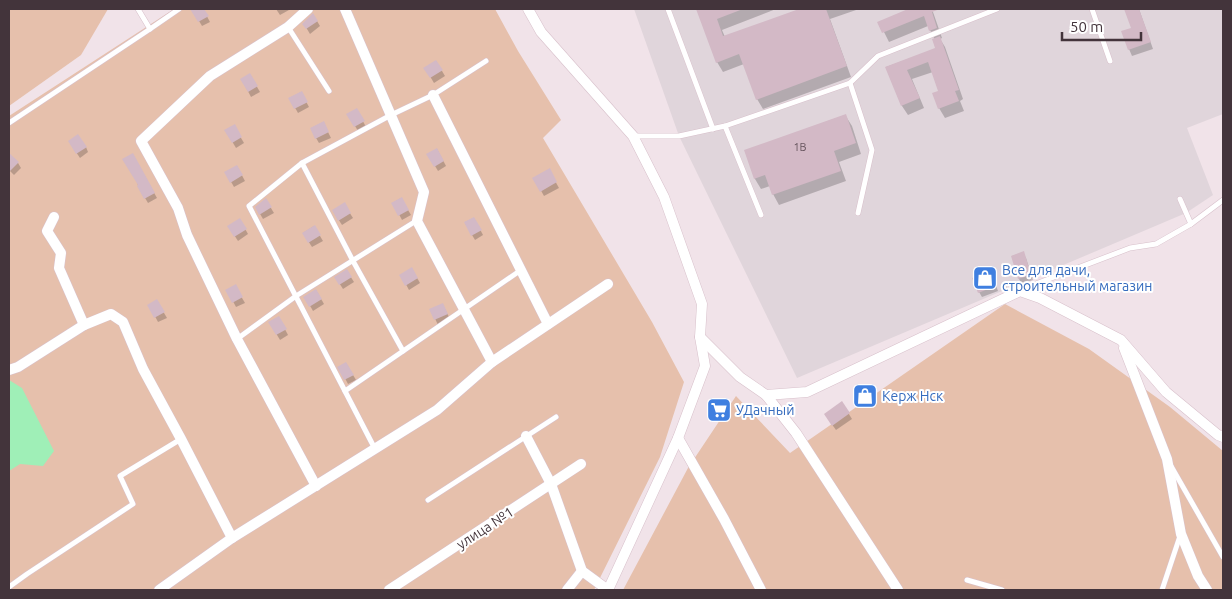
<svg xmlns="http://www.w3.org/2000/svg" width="1232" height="599" viewBox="0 0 1232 599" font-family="Ubuntu,sans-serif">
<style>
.industrial{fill:#e0d5db}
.green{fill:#e6c0ac}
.water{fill:#9fefb7}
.shadow{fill:#0003}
.building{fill:#d3b9c6}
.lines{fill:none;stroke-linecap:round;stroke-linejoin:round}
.lane-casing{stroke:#d8c0cb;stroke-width:6}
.street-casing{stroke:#d8c0cb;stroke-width:11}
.lane{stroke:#fff;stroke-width:5}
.street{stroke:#fff;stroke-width:10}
.labels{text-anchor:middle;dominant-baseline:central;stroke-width:4;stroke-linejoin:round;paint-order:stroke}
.number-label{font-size:11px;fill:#67555e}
.shop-label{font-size:14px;fill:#366cbe;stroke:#fff;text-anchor:start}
.street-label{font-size:14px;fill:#43343b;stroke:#fff}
</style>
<rect width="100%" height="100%" fill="#f1e3e9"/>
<polygon class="industrial" points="634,9 1223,9 1223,114 1187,128 1213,195 1186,213 797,378 679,136"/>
<g class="green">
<polygon points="9,9 108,9 81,55 9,106"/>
<polygon points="174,9 495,9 518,51 561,120 543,138 652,322 684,382 660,457 594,590 9,590 9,116"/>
<polygon points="1005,304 1089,349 1170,407 1223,451 1223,590 623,590 688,468 736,396 790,453"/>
</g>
<polygon class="water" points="9,380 22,388 54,451 43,466 20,464 9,471"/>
<g class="shadow">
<polygon points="192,9 203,9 210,22 202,26"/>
<polygon points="276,9 288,9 289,10 280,15"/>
<polygon points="697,9 776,9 722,30 725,37 803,9 859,9 830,19 851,77 763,109 757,99 744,64 723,72 717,62"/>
<polygon points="911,9 931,9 933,12 942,38 940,39 945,47 963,99 960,101 964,111 945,118 939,108 940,92 933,72 912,79 924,108 908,115 902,106 886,67 936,49 935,40 928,26 889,42 879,22"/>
<polygon points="1125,9 1139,9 1153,49 1132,56 1129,49 1133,29"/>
<polygon points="317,21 320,26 310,34 304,24"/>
<polygon points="436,61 445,76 434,83 425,68"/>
<polygon points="250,75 260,92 251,97 242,80"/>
<polygon points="301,92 309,107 298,113 290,99"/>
<polygon points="357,110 366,127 358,131 348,114"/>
<polygon points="845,115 852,126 861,154 839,162 846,181 779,205 773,194 770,186 761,189 755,179 745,151"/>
<polygon points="234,126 244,143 236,148 226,131"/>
<polygon points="326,128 331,138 319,143 316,138"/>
<polygon points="72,146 86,147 88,152 80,158"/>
<polygon points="437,149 446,166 438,171 428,154"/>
<polygon points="9,154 18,163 21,168 14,175 9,170"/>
<polygon points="133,155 157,198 148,203 138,186"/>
<polygon points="237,166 245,181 234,187 226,173"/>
<polygon points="549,170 559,188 544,196 534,178"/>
<polygon points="401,198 411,215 402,220 393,203"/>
<polygon points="266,200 274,213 263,219 256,207"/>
<polygon points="344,204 353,218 342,225 333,211"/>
<polygon points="474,218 483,235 475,240 465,223"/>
<polygon points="240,220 248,234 238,241 229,227"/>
<polygon points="314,226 323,241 312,247 303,233"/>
<polygon points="1023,253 1026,258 1033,280 1022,284 1019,279 1012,256"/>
<polygon points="412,269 420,283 409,290 401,275"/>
<polygon points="347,271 354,282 343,289 336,278"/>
<polygon points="993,278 998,291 982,297 979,292"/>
<polygon points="235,286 245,303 236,307 227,290"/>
<polygon points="316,290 324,304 313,311 305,297"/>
<polygon points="157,301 167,318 158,322 149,305"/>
<polygon points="445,309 450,319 438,325 431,310"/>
<polygon points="279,318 288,335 280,340 270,323"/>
<polygon points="346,363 356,380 348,384 339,367"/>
<polygon points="842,403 852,419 836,430 828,419"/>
</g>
<g class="building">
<polygon points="190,9 204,9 209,16 198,22"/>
<polygon points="696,9 743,9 717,19 723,36 799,9 826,9 847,66 756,100 739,54 716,63"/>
<polygon points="908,9 940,9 932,12 937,28 929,31 924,16 882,33 877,22"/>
<polygon points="1124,9 1139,9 1151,42 1128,50 1121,31 1131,28"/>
<polygon points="313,13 318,21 306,29 302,24"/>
<polygon points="940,36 959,90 955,91 959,101 938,109 932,93 938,91 928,62 907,70 920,98 901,106 885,67 935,48 932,39"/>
<polygon points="436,60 443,70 430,78 423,68"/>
<polygon points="250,73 258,86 248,92 240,79"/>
<polygon points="302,91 308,102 294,109 288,98"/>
<polygon points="357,108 365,121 354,127 346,114"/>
<polygon points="846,114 856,143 834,151 841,171 772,195 765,175 754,179 744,150"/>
<polygon points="324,121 329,132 315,139 310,128"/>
<polygon points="235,124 242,137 232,143 224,130"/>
<polygon points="78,134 87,147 76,154 68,141"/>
<polygon points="437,148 444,161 434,167 426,154"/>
<polygon points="9,153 19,162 9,172"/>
<polygon points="133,153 155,193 144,199 137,186 138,185 122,159"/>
<polygon points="237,165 243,175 230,183 224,172"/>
<polygon points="550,168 557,182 540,192 532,178"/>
<polygon points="402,197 409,210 398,216 391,203"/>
<polygon points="266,198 272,207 259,215 255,207"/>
<polygon points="345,202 351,213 338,221 332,210"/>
<polygon points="474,217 482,230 471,236 464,222"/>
<polygon points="240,218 247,229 234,237 227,226"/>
<polygon points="315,225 321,235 308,243 302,233"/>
<polygon points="1024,251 1031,275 1018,279 1011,256"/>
<polygon points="412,267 418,278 405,286 399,275"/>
<polygon points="347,269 352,277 339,285 334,277"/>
<polygon points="991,272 996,286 978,293 972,278"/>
<polygon points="236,284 243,297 232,303 225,290"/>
<polygon points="316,289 322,299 309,307 303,297"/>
<polygon points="157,299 165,312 154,318 147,305"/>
<polygon points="443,303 448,314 434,320 429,309"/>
<polygon points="279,316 287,329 276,335 268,322"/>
<polygon points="346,362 354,375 344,380 337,367"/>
<polygon points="842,401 850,413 832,426 824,414"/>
</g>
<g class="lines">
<defs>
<g id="lane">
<polyline points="138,9 150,29"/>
<polyline points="668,9 713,129"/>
<polyline points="1092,9 1110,61"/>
<polyline points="288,27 329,91"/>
<polyline points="850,83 872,150 858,213"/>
<polyline points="9,123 150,29 179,9"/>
<polyline points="725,126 761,215"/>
<polyline points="633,136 679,136 725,126 850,83 878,56 997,9"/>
<polyline points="302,163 353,261 403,351"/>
<polyline points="1191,224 1223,200"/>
<polyline points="1020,290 1130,248 1156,244 1191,224 1180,199"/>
<polyline points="237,339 296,296 416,221"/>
<polyline points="345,391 521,270"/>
<polyline points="375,449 249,206 302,163 391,115 433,95 486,61"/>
<polyline points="1171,466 1223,557"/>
<polyline points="428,500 556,417"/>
<polyline points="967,580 1002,590"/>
<polyline points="9,587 27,574 133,504 120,476 181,439"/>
<polyline points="1162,590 1180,536"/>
</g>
<g id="street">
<polyline points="308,9 288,27 210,76 141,141 178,208 187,235 237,339 316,486"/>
<polyline points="345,9 424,192 417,221 492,362"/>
<polyline points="528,9 541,32 633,136 664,197 702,304 700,337 705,366 678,438 608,590"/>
<polyline points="433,95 548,324"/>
<polyline points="54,217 47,231 61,253 59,268 84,325 111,314 123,322 143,369 181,439 232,538"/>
<polyline points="700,337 740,377 766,395 807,392 1020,291 1040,298 1121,340 1166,392 1218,435 1223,437"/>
<polyline points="1124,348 1167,459 1181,534 1198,576 1207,590"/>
<polyline points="9,370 18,367 84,325"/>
<polyline points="766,395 796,433 898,590"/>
<polyline points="526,436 551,484 582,571 608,590"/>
<polyline points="678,438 724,519 761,590"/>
<polyline points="159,590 232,538 437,410 492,362 608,284"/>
<polyline points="389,590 581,464"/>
<polyline points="567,590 582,571"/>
</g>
</defs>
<use href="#lane" class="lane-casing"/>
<use href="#street" class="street-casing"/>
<use href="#lane" class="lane"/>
<use href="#street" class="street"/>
</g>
<defs>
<symbol id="shop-square" viewBox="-11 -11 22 22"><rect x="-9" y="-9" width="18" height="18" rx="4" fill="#3f7fe0" stroke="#fff"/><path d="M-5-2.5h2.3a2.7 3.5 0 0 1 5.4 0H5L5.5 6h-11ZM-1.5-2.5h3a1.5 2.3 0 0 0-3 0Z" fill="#fff"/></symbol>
<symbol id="supermarket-square" viewBox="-11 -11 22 22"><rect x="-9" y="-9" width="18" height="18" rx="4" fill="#3f7fe0" stroke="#fff"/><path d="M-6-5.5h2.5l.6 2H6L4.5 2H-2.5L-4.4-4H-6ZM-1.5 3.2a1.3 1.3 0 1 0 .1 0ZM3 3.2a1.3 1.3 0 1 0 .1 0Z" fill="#fff"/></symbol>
</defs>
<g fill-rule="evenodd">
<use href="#shop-square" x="971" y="264" width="28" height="28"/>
<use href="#shop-square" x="851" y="382" width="28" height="28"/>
<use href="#supermarket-square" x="705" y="396" width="28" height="28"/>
</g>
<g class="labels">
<g class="number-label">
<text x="800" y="147">1В</text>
</g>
<g class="shop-label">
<text x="1002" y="270">Все для дачи,<tspan x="1002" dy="16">строительный магазин</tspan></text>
<text x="882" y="396">Керж Нск</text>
<text x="736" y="410">УДачный</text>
</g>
<g class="street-label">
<text transform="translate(485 528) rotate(-33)">улица №1</text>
</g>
</g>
<rect width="1232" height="599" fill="none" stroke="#43343b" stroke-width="20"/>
<path d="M1062 32v8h79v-8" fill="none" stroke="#43343b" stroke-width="2.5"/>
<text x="1070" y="32" font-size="15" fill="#43343b" stroke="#ffffff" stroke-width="4" paint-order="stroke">50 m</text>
</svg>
